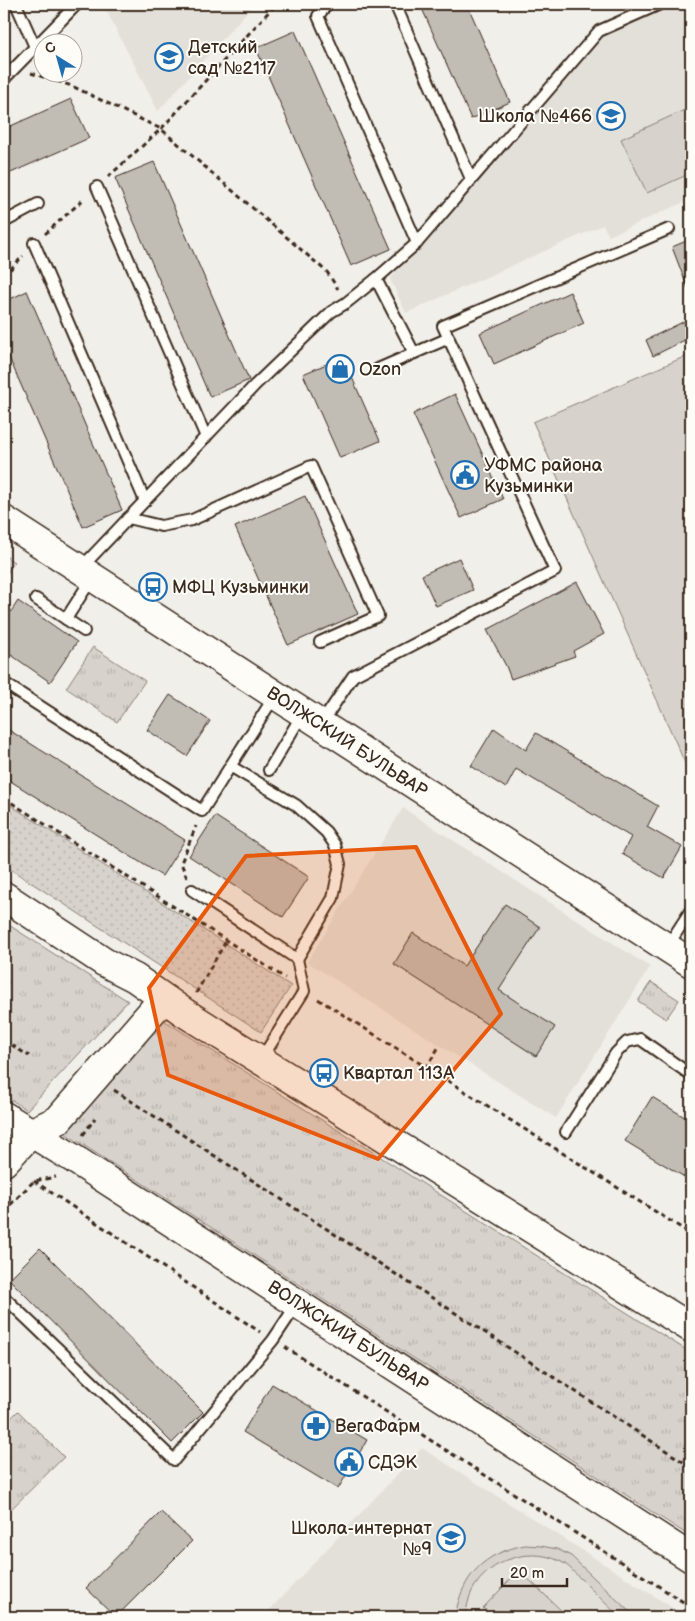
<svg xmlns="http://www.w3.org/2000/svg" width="695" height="1621" viewBox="0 0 695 1621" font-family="'Balsamiq Sans',sans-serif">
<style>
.built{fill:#e3e0da}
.grass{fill:url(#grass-dots);stroke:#897e75}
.park{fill:url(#park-tufts);stroke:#897e75}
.pitch{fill:#d7d2cc;stroke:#897e75}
.building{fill:#c1bcb4;stroke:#3b2a1e}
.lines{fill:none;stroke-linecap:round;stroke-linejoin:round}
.lane-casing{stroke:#3b2a1e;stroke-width:14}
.secondary-casing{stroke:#3b2a1e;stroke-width:31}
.path{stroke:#3b2a1e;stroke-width:3;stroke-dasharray:5 4;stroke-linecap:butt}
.lane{stroke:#fdfcf7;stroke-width:10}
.secondary{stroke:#fdfcf7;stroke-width:28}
.marked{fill:#e8590c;fill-opacity:0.2;stroke:#e8590c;stroke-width:4;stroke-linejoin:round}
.labels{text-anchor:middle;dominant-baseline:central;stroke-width:4;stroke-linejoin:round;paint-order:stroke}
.poi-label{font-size:18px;fill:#3b2a1e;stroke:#fdfcf7;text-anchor:start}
.street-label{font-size:18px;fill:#3b2a1e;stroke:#fdfcf7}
</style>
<defs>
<pattern id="grass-dots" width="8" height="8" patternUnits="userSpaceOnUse" patternTransform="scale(1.25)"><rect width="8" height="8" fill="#d7d2cc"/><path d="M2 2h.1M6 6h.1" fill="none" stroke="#b9b4af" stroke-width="1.8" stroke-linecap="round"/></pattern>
<pattern id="park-tufts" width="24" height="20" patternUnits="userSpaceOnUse" patternTransform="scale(1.25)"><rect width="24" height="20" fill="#d7d2cc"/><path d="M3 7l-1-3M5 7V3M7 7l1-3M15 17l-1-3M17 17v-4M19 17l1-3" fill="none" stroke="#b9b4af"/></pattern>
</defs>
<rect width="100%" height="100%" fill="#f1efea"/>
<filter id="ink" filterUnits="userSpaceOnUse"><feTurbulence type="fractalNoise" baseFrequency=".02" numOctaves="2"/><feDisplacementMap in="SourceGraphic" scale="10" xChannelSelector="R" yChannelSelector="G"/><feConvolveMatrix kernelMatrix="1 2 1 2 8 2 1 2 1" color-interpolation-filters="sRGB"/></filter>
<g filter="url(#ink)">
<g class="built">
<polygon points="103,4 254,4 158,111"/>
<polygon points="669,4 691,4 691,199 609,236 603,225 406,313 390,279 601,34"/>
<polygon points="403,808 650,967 556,1118 307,962"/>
<polygon points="422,1448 687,1617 263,1617"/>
</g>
<polygon class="grass" points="4,801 291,986 261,1032 4,865"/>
<g class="park">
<polygon points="93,647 145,681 117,722 66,688"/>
<polygon points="4,922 128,1001 27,1110 4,1095"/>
<polygon points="651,982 679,1000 666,1019 638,1001"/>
<polygon points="162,1019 691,1353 691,1537 60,1130"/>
<polygon points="18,1411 64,1457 4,1516 4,1425"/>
</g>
<g class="pitch">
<polygon points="691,107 691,173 647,193 621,139"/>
<polygon points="691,354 691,772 689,772 533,422"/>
<polygon points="4,555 14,562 4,579"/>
<path d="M525 1545 541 1546 557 1549 571 1556 635 1617H620C607 1605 594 1592 582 1580 576 1575 571 1568 565 1564 533 1544 489 1559 472 1591 468 1599 467 1608 465 1617H455C462 1575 484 1553 525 1545Z"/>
<polygon points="519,1570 568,1617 493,1617 483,1608"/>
</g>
<g class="building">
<polygon points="420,4 467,4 510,102 471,119"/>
<polygon points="295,31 391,249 351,266 256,48"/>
<polygon points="71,99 89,138 4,176 4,129"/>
<polygon points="154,162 249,380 210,397 115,178"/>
<polygon points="691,239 691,293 690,294 672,247"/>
<polygon points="27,291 122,510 83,527 4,346 4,302"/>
<polygon points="570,292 584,323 494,364 480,333"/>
<polygon points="691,318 691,337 653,356 646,340"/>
<polygon points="343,357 380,441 340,458 303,374"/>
<polygon points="455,394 503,499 461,518 413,414"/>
<polygon points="305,496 358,614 288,645 235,527"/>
<polygon points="459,558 473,590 436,606 422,575"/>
<polygon points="577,582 604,634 573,651 575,656 511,679 506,666 487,630"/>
<polygon points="18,601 77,642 50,682 4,650 4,622"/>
<polygon points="170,695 210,721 187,756 147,730"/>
<polygon points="4,727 185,840 162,876 4,777"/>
<polygon points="494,728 526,750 536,733 658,806 647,827 682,847 664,878 622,854 631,837 516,769 506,788 471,766"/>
<polygon points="215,816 309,877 283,917 189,856"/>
<polygon points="505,904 540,927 499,990 555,1027 536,1056 394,964 413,933 464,966"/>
<polygon points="652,1097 691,1121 691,1181 625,1141"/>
<polygon points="40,1248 203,1412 172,1443 9,1279"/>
<polygon points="272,1384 367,1440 338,1489 243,1432"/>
<polygon points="161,1512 192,1541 116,1617 86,1588"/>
</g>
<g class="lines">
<defs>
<g id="lane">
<polyline points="16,4 35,47"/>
<polyline points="327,4 318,16 417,243"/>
<polyline points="395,4 471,179"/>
<polyline points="4,79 77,4"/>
<polyline points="97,187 206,437"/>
<polyline points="4,222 38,204"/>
<polyline points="34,243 145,501"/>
<polyline points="376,279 414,353"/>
<polyline points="378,369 449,338"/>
<polyline points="128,518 161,526 192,520 311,466 378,616 320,642"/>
<polyline points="80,569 255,385 331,312 346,303 376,279 417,243 599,31 660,4"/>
<polyline points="36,599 84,631"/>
<polyline points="66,619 92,578"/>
<polyline points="4,683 202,811 274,697"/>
<polyline points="321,724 353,676 555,571 443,326 669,229"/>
<polyline points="269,770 303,713"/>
<polyline points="192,890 297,959 333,898 340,864 335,845 326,832 296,805 230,766"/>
<polyline points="667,947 691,910"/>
<polyline points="262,1058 304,991 297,959"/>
<polyline points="566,1132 616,1053 627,1042 640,1039 691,1075"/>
<polyline points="4,1297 174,1460 273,1340 297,1304"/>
</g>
<g id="secondary">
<polyline points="4,520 691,963"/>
<polyline points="4,896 104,962 135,978 185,1013 691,1328"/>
<polyline points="4,1116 71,1157 691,1558"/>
<polyline points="4,1162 32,1132 58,1120 156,1007 167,1001"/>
</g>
</defs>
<use href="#lane" class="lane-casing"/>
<use href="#secondary" class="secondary-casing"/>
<g class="path">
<polyline points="31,73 72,86 161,129 327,272 338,289"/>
<polyline points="108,177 161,129 276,4"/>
<polyline points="45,234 85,198"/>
<polyline points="4,276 23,256"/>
<polyline points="4,798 285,978"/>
<polyline points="187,878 181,863 196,826"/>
<polyline points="196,993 226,941"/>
<polyline points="318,999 691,1234"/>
<polyline points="4,1040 29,1056"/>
<polyline points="426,1068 440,1045"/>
<polyline points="114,1090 691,1467"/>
<polyline points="83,1135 95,1118"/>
<polyline points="34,1181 260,1332"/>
<polyline points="4,1211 34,1181 56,1177"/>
<polyline points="285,1347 691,1607"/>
</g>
<use href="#lane" class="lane"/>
<use href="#secondary" class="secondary"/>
</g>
</g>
<path class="marked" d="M416 847 501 1014 378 1159 168 1075 149 988 246 856Z"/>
<defs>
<symbol id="school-ring" viewBox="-11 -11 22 22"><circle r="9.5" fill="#fdfcf7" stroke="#1f6fb2" stroke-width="1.5"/><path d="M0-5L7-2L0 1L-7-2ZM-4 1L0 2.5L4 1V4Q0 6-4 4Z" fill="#1f6fb2"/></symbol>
<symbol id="shop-ring" viewBox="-11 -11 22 22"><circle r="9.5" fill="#fdfcf7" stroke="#1f6fb2" stroke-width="1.5"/><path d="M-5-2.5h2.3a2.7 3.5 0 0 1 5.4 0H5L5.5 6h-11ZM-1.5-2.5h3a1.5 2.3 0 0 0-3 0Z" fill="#1f6fb2"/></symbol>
<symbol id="civic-ring" viewBox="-11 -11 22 22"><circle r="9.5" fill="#fdfcf7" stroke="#1f6fb2" stroke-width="1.5"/><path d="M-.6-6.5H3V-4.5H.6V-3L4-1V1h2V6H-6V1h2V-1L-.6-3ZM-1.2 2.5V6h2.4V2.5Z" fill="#1f6fb2"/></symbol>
<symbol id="bus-ring" viewBox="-11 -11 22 22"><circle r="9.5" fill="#fdfcf7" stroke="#1f6fb2" stroke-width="1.5"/><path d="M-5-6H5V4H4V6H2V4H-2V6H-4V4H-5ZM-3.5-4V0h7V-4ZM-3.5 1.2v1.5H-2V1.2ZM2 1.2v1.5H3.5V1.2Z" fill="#1f6fb2"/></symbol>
<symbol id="pharmacy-ring" viewBox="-11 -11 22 22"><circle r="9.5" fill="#fdfcf7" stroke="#1f6fb2" stroke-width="1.5"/><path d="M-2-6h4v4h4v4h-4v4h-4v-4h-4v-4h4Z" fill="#1f6fb2"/></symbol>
</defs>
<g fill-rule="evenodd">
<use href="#school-ring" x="153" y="41" width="32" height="32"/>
<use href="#school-ring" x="595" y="100" width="32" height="32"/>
<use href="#shop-ring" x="324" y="353" width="32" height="32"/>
<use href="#civic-ring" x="449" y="459" width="32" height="32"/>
<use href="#bus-ring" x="137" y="571" width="32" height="32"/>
<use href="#bus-ring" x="308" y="1057" width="32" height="32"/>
<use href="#pharmacy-ring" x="300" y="1410" width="32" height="32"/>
<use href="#civic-ring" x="333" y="1446" width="32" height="32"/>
<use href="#school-ring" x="435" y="1522" width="32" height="32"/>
</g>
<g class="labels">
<g class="poi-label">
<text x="188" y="47">Детский<tspan x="188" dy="21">сад №2117</tspan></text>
<text x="592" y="116" text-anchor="end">Школа №466</text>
<text x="359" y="369">Ozon</text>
<text x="484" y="465">УФМС района<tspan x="484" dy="21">Кузьминки</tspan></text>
<text x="172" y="587">МФЦ Кузьминки</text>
<text x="343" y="1073">Квартал 113А</text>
<text x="335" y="1426">ВегаФарм</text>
<text x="368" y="1462">СДЭК</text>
<text x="432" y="1528" text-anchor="end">Школа-интернат<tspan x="432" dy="21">№9</tspan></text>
</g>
<g class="street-label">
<text transform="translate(347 742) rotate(33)">ВОЛЖСКИЙ БУЛЬВАР</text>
<text transform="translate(348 1336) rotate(33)">ВОЛЖСКИЙ БУЛЬВАР</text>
</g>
</g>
<rect width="695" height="1621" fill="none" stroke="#fdfcf7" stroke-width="20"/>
<rect x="10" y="10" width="675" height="1601" fill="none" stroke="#3b2a1e" stroke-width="2" filter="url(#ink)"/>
<g transform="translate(58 58) rotate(323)"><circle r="24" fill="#fdfcf7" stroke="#afa8a0"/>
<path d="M0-4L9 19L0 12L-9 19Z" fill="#1f6fb2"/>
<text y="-8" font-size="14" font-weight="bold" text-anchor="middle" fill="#3b2a1e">С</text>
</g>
<path d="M502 1578v8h65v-8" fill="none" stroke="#3b2a1e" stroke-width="2.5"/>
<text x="510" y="1578" font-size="15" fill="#3b2a1e" stroke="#fdfcf7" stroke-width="4" paint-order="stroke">20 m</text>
</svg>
